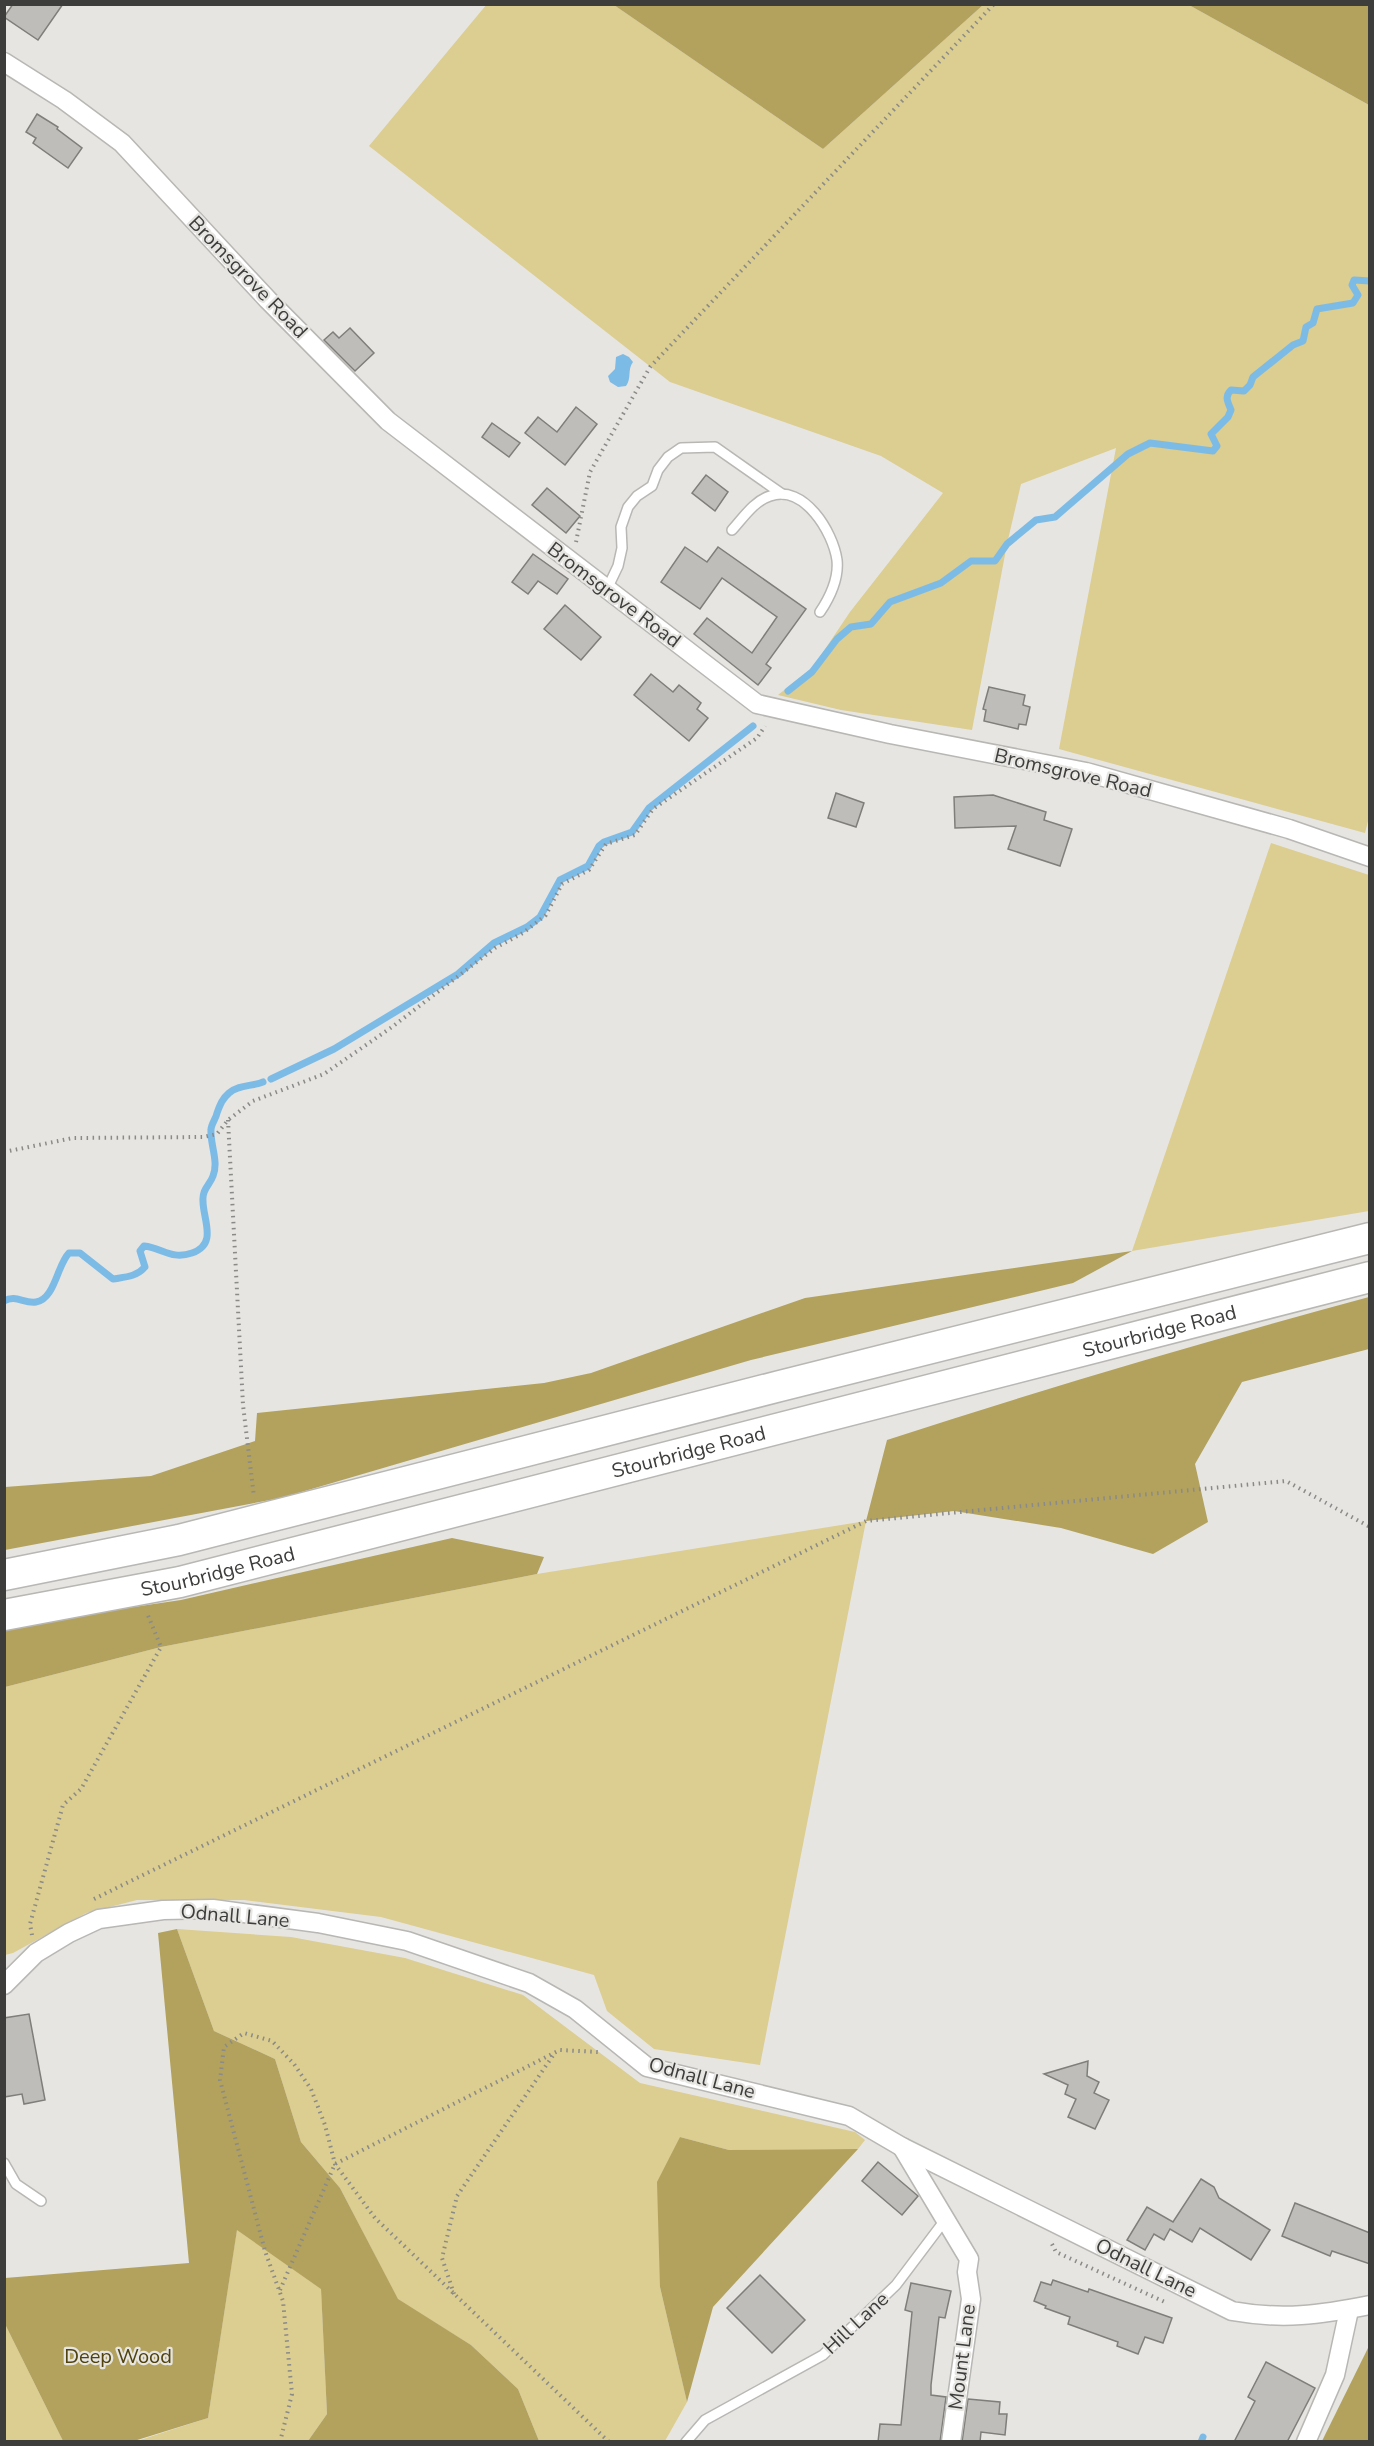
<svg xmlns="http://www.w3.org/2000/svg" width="1374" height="2446" viewBox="0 0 1374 2446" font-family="'Nunito Sans',sans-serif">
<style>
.green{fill:#dccd90}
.forest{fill:#b2a25e}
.water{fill:#7dbbe7}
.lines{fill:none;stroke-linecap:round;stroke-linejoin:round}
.stream{stroke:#7dbbe7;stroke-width:7}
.building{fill:#bebdba;stroke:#7f7e7b;stroke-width:1.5}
.service-casing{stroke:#b8b7b4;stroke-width:12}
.minor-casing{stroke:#b8b7b4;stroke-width:21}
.trunk-casing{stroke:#b8b7b4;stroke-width:33}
.path{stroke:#8a8a88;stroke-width:4;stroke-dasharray:1.5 4.5;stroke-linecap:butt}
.service{stroke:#fff;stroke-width:9}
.minor{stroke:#fff;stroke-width:18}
.trunk{stroke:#fff;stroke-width:30}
.labels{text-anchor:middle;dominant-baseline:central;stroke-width:4.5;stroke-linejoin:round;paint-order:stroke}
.street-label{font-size:20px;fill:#3d3d3c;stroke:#e6e5e2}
.park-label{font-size:20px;fill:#4f420c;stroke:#e6e5e2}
</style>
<rect width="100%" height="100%" fill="#e6e5e2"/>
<g class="green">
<polygon points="487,4 614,5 823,149 983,5 1189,5 1369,105 1370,813 1365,833 1059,749 1116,448 1021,484 1007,544 972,730 841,710 778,695 813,667 850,612 943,493 881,456 670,382 369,146"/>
<polygon points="1271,843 1369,875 1369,1211 1132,1251"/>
<polygon points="866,1521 760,2065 654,2049 607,2011 594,1975 381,1917 244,1900 137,1900 86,1913 13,1953 5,1955 5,1687 161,1647 537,1574"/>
<polygon points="177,1929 291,1937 405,1958 523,1995 640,2083 855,2132 865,2140 858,2149 729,2150 680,2137 660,2287 687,2402 665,2441 539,2441 518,2389 471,2345 398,2300 340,2188 301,2142 275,2059 214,2031"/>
<polygon points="237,2229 321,2288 327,2414 308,2441 134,2442 208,2418"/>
<polygon points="5,2324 63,2441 5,2441"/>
</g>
<g class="forest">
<polygon points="614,5 983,5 823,149"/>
<polygon points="1189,5 1369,5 1369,105"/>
<polygon points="1132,1251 1073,1283 751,1360 281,1498 5,1550 5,1487 151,1476 255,1441 257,1413 544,1383 591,1373 805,1298"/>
<path d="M1369 1297V1349L1242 1382 1195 1464 1208 1522 1153 1554 1061 1528 954 1511 866 1521 887 1440C1046 1388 1207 1341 1369 1297Z"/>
<polygon points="452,1538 544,1557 537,1574 161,1647 5,1687 5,1626 181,1600"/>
<polygon points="177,1929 214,2031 275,2059 301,2142 340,2188 398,2299 471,2345 518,2389 539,2441 308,2441 327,2414 321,2289 237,2230 208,2418 134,2441 63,2441 5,2324 5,2278 189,2263 158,1933"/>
<polygon points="680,2137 729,2150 858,2149 713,2307 687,2402 660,2287 657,2182"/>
<polygon points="1369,2346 1369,2441 1322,2441"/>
</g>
<path class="water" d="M623 354 629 357 633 362C627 370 632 378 626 386L618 387 610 382 608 376 615 369 616 357Z"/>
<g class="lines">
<g class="stream">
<path d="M788 691 812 672 837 639 851 627 871 624 890 602 941 583 971 561H995L1007 544 1036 520 1055 517 1128 454 1150 443 1213 451 1217 446 1211 434 1228 417 1231 410C1228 402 1224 397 1231 390L1244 391 1250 385 1253 377 1293 345 1303 341 1306 327 1313 323 1317 309 1353 303 1358 295 1352 285 1354 280 1370 281"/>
<polyline points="271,1079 334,1049 458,974 494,943 527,927 540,917 560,880 588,866 599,846 604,842 632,832 649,808 753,726"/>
<path d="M4 1301C16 1294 24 1304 36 1302 55 1299 57 1265 69 1253H80L113 1279C125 1277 136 1277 145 1267L140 1251 144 1246C163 1248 171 1260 192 1253 218 1244 203 1220 203 1201 202 1189 210 1185 213 1176 219 1162 210 1144 211 1130 211 1124 216 1119 217 1113 220 1105 222 1099 229 1093 240 1084 251 1087 263 1082"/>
<polyline points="1201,2442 1203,2437"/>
</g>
</g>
<g class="building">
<polygon points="13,4 63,4 38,40 4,17"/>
<polygon points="37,114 58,127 57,129 82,148 68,168 33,143 36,138 26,132"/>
<polygon points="350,328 374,353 355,371 324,340 333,332 339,338"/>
<polygon points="576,407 597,424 565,465 525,433 538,417 557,432"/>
<polygon points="492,423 520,443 509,457 482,437"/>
<polygon points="706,475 728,492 715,511 692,493"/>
<polygon points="547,488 580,516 566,533 532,505"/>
<polygon points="685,547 707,562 718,547 806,609 766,664 771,668 758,685 694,634 707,618 752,653 777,617 722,578 700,609 661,582"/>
<polygon points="533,554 568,579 557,594 538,581 528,594 512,582"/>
<polygon points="565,605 601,637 581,660 544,629"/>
<polygon points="651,674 673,692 679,685 701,703 697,709 708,718 689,741 634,695"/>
<polygon points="989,687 1025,695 1023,705 1030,707 1026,725 1019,724 1018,729 984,721 986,710 983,709"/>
<polygon points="836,793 864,803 856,827 828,818"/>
<polygon points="993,795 1046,812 1044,820 1072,829 1060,866 1008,849 1016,826 955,828 954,797"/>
<polygon points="29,2014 45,2100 24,2104 22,2094 4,2097 4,2018"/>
<polygon points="1088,2061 1087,2076 1099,2082 1094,2093 1109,2100 1095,2129 1068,2117 1076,2099 1065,2094 1068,2085 1044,2074"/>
<polygon points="878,2162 918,2196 902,2215 862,2181"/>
<polygon points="1201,2179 1214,2187 1219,2198 1270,2230 1251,2260 1200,2228 1192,2242 1170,2229 1164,2240 1154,2234 1145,2250 1127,2240 1147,2207 1173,2222"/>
<polygon points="1295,2203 1370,2233 1370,2264 1332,2251 1330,2256 1282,2236"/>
<polygon points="760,2275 805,2320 772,2353 727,2308"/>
<polygon points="1053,2280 1088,2292 1089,2289 1172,2318 1163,2343 1145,2337 1138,2354 1117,2346 1118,2342 1068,2324 1070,2317 1045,2308 1046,2306 1034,2301 1041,2282 1051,2285"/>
<polygon points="911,2283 951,2291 945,2318 939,2317 931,2385 931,2395 946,2397 940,2442 878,2442 880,2424 901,2425 912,2312 905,2310"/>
<polygon points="1266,2362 1315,2388 1287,2442 1234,2442 1255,2401 1248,2397"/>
<polygon points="968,2399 1000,2402 999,2414 1007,2414 1005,2435 981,2432 980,2442 962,2442"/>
</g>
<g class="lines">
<defs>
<g id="service">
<path d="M732 530C743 518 754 501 770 496 804 484 833 532 837 560 839 579 830 597 820 612"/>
<polyline points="607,589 618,566 622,548 621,527 628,507 637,496 652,486 658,470 668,457 681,448 715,447 782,494"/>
<polyline points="4,2163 16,2184 41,2201"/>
<polyline points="686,2442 705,2420 823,2355 896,2285 945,2220"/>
</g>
<g id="minor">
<polyline points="4,62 64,100 122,143 268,300 388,421 757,704 890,734 1086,772 1289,829 1370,857"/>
<path d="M4 1985 36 1953 69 1933 99 1919 163 1910 213 1909 318 1923 407 1941 529 1983 575 2009 647 2067 849 2116 902 2147 1232 2311C1282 2320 1320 2315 1370 2305"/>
<polyline points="902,2147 969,2259 967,2272 971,2299 951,2442"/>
<polyline points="1306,2442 1335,2375 1349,2310"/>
</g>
<g id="trunk">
<polyline points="4,1575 179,1540 780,1386 1370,1238"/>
<path id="s1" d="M4 1615 180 1582 1370 1277"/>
</g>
</defs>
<use href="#service" class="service-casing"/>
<use href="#minor" class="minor-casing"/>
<use href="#trunk" class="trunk-casing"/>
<g class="path">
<polyline points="576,542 590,472 650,367 994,4"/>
<polyline points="228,1120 243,1405 254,1497"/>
<polyline points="4,1152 73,1138 203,1137 217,1134 228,1120 253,1101 324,1074 392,1027 495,948 523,933 546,915 562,884 589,870 606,844 635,835 653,809 757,738 765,726"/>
<polyline points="94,1899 866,1521 1286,1481 1370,1527"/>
<polyline points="32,1935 30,1924 63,1805 81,1789 161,1647 147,1613"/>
<polyline points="1052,2244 1056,2252 1167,2303"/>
<polyline points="280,2290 335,2164 560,2050 598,2052"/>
<polyline points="454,2294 442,2258 457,2196 554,2054"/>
<polyline points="280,2442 292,2394 283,2301 265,2251 220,2080 224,2047 244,2033 272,2041 294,2064 311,2089 325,2125 335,2164 375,2218 609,2442"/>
</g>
<use href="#service" class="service"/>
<use href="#minor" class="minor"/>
<use href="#trunk" class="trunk"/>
</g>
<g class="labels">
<g class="street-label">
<text transform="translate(248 277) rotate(46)">Bromsgrove Road</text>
<text transform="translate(614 595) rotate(37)">Bromsgrove Road</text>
<text transform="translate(1073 773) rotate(13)">Bromsgrove Road</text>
<text stroke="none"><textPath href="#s1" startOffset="1190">Stourbridge Road</textPath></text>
<text stroke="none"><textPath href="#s1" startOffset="704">Stourbridge Road</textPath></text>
<text stroke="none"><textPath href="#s1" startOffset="218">Stourbridge Road</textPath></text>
<text transform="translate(235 1916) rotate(5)">Odnall Lane</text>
<text transform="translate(702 2078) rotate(15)">Odnall Lane</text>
<text transform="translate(1146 2268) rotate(26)">Odnall Lane</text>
<text transform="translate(856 2323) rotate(-43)">Hill Lane</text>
<text transform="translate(962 2357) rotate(-83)">Mount Lane</text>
</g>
<g class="park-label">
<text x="118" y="2356">Deep Wood</text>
</g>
</g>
<rect width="1374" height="2446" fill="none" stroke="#3d3d3c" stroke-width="12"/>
</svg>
